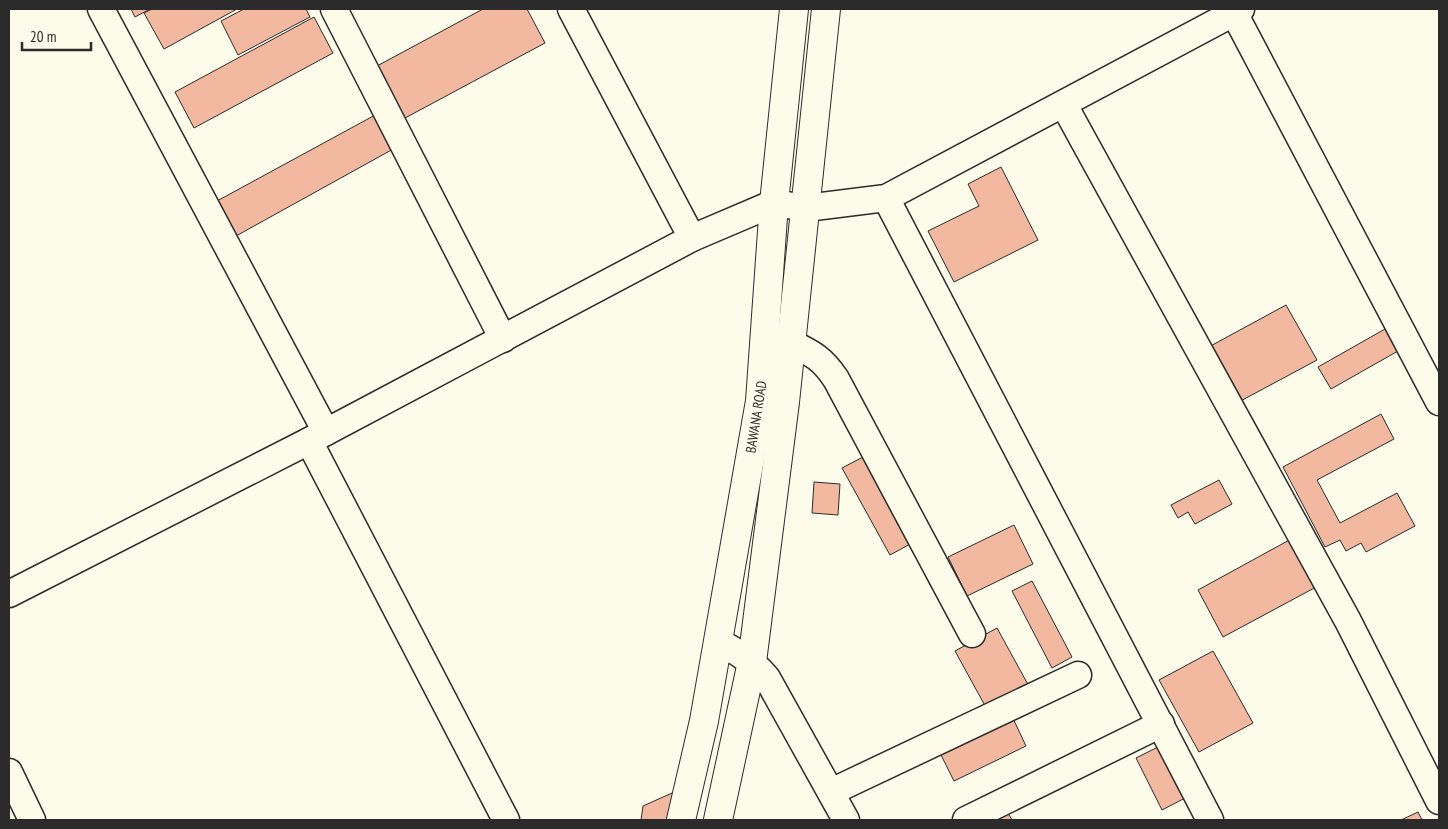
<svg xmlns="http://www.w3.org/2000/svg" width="1448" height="829" viewBox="0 0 1448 829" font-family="'PT Sans Narrow',sans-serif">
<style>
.building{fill:#f2b8a0;stroke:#2b2b2b}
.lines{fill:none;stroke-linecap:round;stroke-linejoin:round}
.minor-casing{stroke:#2b2b2b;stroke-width:29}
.major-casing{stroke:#2b2b2b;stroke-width:30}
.minor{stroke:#fdfbea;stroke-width:26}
.major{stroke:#fdfbea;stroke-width:28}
.labels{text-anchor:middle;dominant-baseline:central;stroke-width:4;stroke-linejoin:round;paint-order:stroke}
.street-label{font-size:14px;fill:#2b2b2b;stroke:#fdfbea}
</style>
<rect width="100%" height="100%" fill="#fdfbea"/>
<g class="building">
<polygon points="131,9 150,9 135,17"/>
<polygon points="152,9 237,9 164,49 144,13"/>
<polygon points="244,9 306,9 310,17 238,55 221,21"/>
<polygon points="483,9 527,9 545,43 405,118 377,66"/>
<polygon points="314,17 333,53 194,128 175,92"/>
<polygon points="377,114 395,148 236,236 217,201"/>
<polygon points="1001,167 1038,240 954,282 928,231 979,206 968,184"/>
<polygon points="1286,305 1317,360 1235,404 1205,349"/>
<polygon points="1385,329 1398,351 1331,389 1318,367"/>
<polygon points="1381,414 1394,439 1317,480 1340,523 1397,493 1415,526 1366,552 1361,543 1346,551 1340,540 1325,547 1283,467"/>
<polygon points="865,456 912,543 890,555 842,468"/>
<polygon points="1219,480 1232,504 1195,524 1188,512 1178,518 1171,505"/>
<polygon points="814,482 840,484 838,515 812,513"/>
<polygon points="1014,525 1033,564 967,596 948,557"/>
<polygon points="1293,538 1318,586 1223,637 1198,590"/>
<polygon points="1032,581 1072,657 1052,668 1012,591"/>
<polygon points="997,628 1031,690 989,713 955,651"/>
<polygon points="1213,651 1253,723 1199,752 1159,680"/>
<polygon points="1010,712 1026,746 954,781 937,747"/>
<polygon points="1162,745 1189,796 1162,810 1136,758"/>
<polygon points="681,789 675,820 641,820 643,806"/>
<polygon points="1007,811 1012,820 989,820"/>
<polygon points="1418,812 1422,820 1401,820"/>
</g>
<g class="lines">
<defs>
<g id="minor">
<polyline points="101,9 326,432"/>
<polyline points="334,9 503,339"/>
<polyline points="571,9 692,238"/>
<polyline points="1232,9 1439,402"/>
<polyline points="1064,105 1348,621 1439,801"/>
<polyline points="886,198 1210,820"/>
<path d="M791 343C813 354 822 358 836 379L972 634"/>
<polyline points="309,441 506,820"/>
<polyline points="9,594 309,441 692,238 774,203 806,208 886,198 1241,9"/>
<path d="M718 642C737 651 753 661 767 678L846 820"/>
<polyline points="9,772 32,820"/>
<polyline points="831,792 1078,675"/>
<polyline points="966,820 1161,724"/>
</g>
<g id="major">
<polyline points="681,820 704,721 760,401 774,203 794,9"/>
<polyline points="718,820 752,662 785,402 826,9"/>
</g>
</defs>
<use href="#minor" class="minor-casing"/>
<use href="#major" class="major-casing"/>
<use href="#minor" class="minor"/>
<use href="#major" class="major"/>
</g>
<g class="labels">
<g class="street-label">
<text transform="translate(756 417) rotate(-81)">BAWANA ROAD</text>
</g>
</g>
<rect width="1448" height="829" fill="none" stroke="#2b2b2b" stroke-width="20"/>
<path d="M22 42v8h69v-8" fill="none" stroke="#2b2b2b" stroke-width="2.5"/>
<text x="30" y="42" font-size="15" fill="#2b2b2b" stroke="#fdfbea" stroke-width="4" paint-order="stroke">20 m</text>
</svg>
